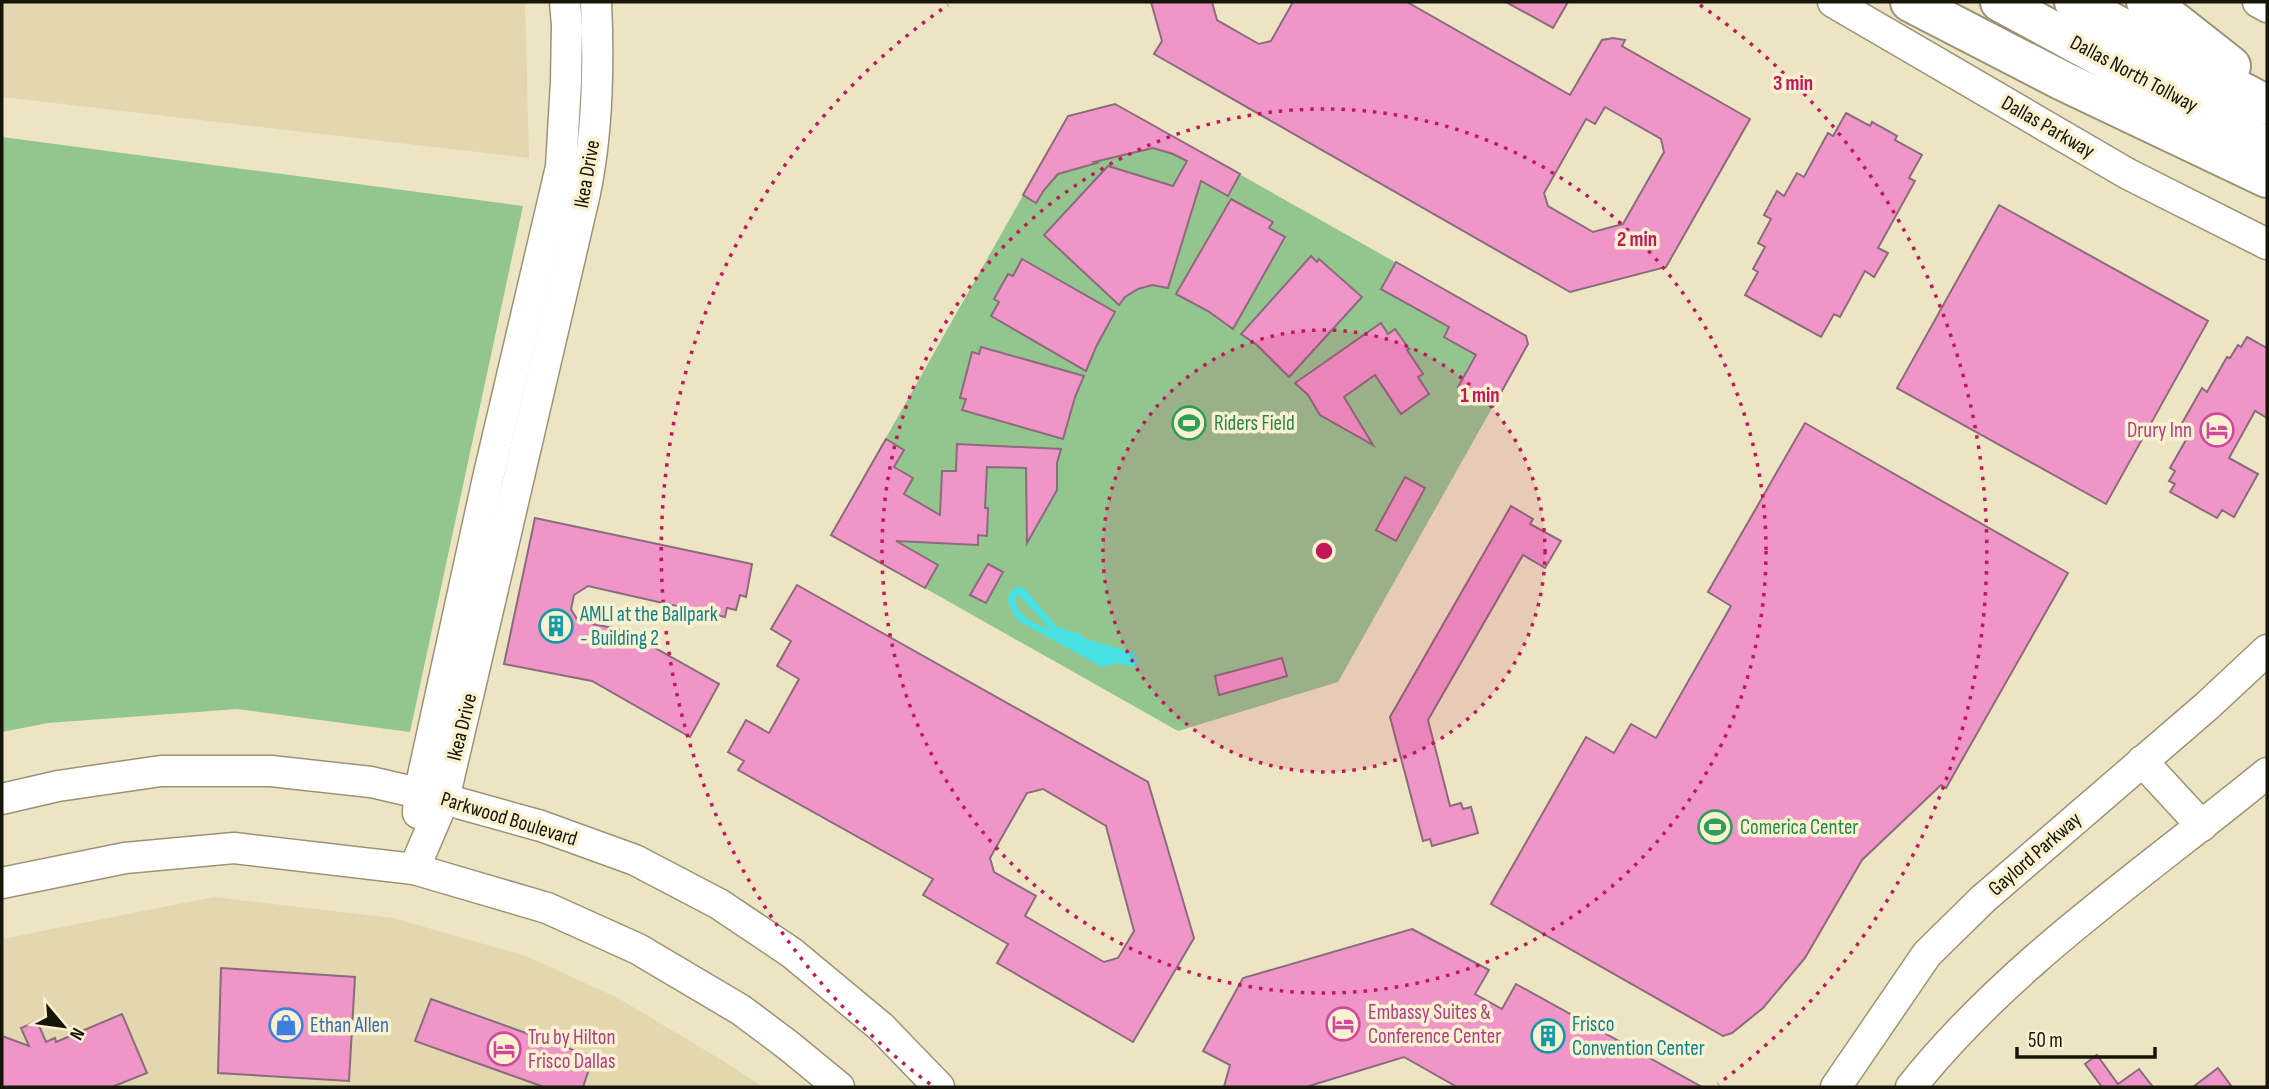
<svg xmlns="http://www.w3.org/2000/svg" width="2269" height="1089" viewBox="0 0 2269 1089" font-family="'Sofia Sans Condensed',sans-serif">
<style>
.built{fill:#e2d7af}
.green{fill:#93c58f}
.water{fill:#48e1e3;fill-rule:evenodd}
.building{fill:#f095c8;stroke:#8a6c7c;stroke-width:2;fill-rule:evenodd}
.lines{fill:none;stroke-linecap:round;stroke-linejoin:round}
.secondary-casing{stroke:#9c9375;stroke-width:33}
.highway-casing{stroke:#9c9375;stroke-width:42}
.secondary{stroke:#fff;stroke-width:30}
.highway{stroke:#fff;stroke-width:38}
.ring{fill:none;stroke:#c2185b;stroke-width:3.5;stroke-dasharray:3.5 7}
.labels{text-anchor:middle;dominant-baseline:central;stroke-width:7;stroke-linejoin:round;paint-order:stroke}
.street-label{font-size:21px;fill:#171408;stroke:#faf1d0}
.leisure-label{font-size:21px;fill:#27864d;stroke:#faf1d0;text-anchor:start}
.hotel-label{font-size:21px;fill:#b23c85;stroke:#faf1d0;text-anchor:start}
.culture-label{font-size:21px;fill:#0d838f;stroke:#faf1d0;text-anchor:start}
.shop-label{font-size:21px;fill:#366cbe;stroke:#faf1d0;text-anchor:start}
.centre{fill:#c2185b;stroke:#faf1d0;stroke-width:3.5}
.ring-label{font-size:21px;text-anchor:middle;font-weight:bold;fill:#c2185b;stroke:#faf1d0;stroke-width:7;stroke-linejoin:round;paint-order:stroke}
</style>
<rect width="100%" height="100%" fill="#ede4c3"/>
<g class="built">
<polygon points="2,2 525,2 529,158 2,97"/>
<polygon points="214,897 393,918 526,956 618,998 720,1059 763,1087 2,1087 2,939"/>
</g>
<g class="green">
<polygon points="1115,104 1526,336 1528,344 1338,682 1178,731 831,535 1068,116"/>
<polygon points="2,137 523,206 410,732 237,709 48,723 2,732"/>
</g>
<path class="water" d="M1017 587H1023L1057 627 1080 634 1086 639 1134 653 1138 660 1134 667 1116 663 1102 667 1017 620 1009 605 1008 598 1011 591ZM1016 595 1021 597 1051 630C1036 623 1012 616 1016 595Z"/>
<g class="building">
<path d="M1151 2H1212L1217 20 1259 44 1271 41 1293 2H1407L1570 95 1602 40 1613 38 1625 40 1622 46 1750 119 1666 267 1570 292 1154 54 1162 41ZM1605 107 1661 139 1664 152 1623 224 1593 232 1548 206 1544 193 1586 119 1595 124Z"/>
<polygon points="1506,2 1568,2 1553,28"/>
<polygon points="1115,104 1240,174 1228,196 1201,181 1168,288 1152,285 1138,289 1125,297 1119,305 1044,235 1108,166 1173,186 1187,161 1173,154 1153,148 1094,162 1097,163 1058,174 1044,190 1036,203 1023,195 1068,116"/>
<polygon points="1846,113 1870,126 1872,122 1897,136 1895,140 1922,155 1909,178 1915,181 1878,248 1888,253 1874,277 1865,271 1840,317 1834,314 1821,337 1745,295 1758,272 1753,269 1765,247 1758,243 1771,219 1764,215 1777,191 1784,196 1797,173 1804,177 1828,133 1833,136"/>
<polygon points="1231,199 1273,222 1269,228 1285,237 1233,329 1208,311 1176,294"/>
<polygon points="1999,205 2208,321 2106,504 1897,388"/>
<polygon points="1311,256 1317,262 1319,259 1362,297 1289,377 1257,345 1241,334"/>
<polygon points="1022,259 1115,312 1096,347 1086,371 991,316 999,302 994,299 1008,274 1013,276"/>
<polygon points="1396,262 1526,336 1528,344 1493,407 1458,387 1476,355 1444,337 1449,327 1381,289"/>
<polygon points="1381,323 1388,334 1395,329 1409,349 1407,350 1423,374 1418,377 1429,394 1401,414 1375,375 1344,397 1373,445 1320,415 1308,395 1295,383"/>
<polygon points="2247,337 2267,348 2267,418 2255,411 2229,458 2258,474 2234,517 2222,510 2217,518 2170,492 2175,484 2169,481 2175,471 2170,468 2191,431 2181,425 2202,388 2207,392 2227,357 2230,358 2238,345 2241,347"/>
<polygon points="981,347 1084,376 1075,397 1063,439 962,410 966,399 960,398 972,352 979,354"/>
<polygon points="1805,423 2068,573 1946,788 1941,785 1862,860 1805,958 1763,1008 1732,1033 1723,1036 1491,904 1586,737 1614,753 1631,724 1656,738 1731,606 1708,592"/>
<polygon points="886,439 904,450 894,467 913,478 904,494 940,515 942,471 956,471 957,444 1061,449 1057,463 1057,490 1027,543 1026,468 987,467 985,508 988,508 987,536 978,535 978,545 896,541 938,565 925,588 831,535"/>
<polygon points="1405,477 1425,488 1396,541 1376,530"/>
<polygon points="1511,506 1533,519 1530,524 1561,541 1545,568 1523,555 1428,720 1450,806 1461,803 1463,809 1471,807 1478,833 1432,846 1430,839 1423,841 1390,717"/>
<polygon points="535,518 752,564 746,597 740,595 736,610 727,608 725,617 588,586 574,595 571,609 578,621 623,630 719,684 690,737 592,681 504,664"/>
<polygon points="988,564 1003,572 986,603 970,595"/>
<path d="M797 585 1148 782 1194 938 1133 1042 997 963 1008 944 923 895 933 879 738 770 744 761 728 752 746 720 769 733 799 679 777 666 791 641 771 629ZM1043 789 1106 826 1134 931 1118 958 1104 962 1025 916 1036 896 994 872 990 858 1027 793Z"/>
<polygon points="1282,658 1287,676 1219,695 1215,676"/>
<polygon points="1412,929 1489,970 1475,994 1502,1009 1516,984 1702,1087 1457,1087 1404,1057 1306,1087 1224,1087 1230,1065 1203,1051 1243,978"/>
<polygon points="221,968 355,977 349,1081 218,1073"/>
<polygon points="431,999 593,1057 583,1087 544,1087 415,1041"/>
<polygon points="122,1014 147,1073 112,1087 2,1087 2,1036 29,1046 21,1028 37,1021 46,1042 55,1038 56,1042"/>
<polygon points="2097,1055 2118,1084 2139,1069 2153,1087 2102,1087 2085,1064"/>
<polygon points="2218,1068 2232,1087 2193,1087"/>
</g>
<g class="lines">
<defs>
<g id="secondary">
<polyline points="1833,2 2128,174 2267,244"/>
<polyline points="2258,2 2267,7"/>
<polyline points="2142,761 2202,826"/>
<polyline points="2,799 58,786 161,771 271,771 371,782 444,799 541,826 635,860 719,904 792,953 881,1027 939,1087"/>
<polyline points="418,813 419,794 488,478 561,167 566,82 567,25 565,2"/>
<path d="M414 869 444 799 585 193C598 130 599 66 596 2"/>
<polyline points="2,883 125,858 234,848 414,869 547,908 638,949 741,1010 789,1046 839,1087"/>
<polyline points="1836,1087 1927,954 1983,899 2207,706 2267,650"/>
<path d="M1911 1087C2010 963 2145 873 2267 773"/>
</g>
<g id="highway">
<polyline points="1910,2 2063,81 2267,178"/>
<polyline points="2000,2 2267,147"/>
<polyline points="2074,2 2267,105"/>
<polyline points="2146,2 2160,10 2231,66"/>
</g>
</defs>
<use href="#secondary" class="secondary-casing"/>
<use href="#highway" class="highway-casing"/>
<use href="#secondary" class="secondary"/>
<use href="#highway" class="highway"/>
</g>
<circle cx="1324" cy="551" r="221" fill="#c2185b" fill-opacity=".12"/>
<g class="ring">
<circle cx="1324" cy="551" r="221"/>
<circle cx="1324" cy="551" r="442"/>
<path d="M930 1084A663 663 0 0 1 948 5M1700 5A663 663 0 0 1 1718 1084"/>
</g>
<defs>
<symbol id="stadium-ring" viewBox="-11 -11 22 22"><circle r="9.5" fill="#faf1d0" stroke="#2e9e5b" stroke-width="1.5"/><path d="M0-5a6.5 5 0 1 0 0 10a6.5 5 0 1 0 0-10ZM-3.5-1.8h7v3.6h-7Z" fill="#2e9e5b"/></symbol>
<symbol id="hotel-ring" viewBox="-11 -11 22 22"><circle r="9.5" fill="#faf1d0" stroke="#d1479c" stroke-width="1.5"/><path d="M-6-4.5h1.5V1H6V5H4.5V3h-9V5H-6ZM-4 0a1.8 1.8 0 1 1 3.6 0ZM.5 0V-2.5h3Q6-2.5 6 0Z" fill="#d1479c"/></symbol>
<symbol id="building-ring" viewBox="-11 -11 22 22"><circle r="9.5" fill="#faf1d0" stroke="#0f9aa8" stroke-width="1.5"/><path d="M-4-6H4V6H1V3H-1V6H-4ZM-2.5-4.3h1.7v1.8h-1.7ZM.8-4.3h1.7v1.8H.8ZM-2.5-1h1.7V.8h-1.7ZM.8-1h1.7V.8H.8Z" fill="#0f9aa8"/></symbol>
<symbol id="shop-ring" viewBox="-11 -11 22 22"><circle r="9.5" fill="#faf1d0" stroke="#3f7fe0" stroke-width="1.5"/><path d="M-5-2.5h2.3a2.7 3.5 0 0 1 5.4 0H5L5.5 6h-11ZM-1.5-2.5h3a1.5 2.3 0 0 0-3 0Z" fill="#3f7fe0"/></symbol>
</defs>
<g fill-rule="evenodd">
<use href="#stadium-ring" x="1170" y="404" width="38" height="38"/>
<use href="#hotel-ring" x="2198" y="411" width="38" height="38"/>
<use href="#building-ring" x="537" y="607" width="38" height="38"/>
<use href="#stadium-ring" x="1696" y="808" width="38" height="38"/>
<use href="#hotel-ring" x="1324" y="1005" width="38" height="38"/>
<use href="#shop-ring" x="267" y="1006" width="38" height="38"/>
<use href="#building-ring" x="1529" y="1017" width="38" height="38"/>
<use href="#hotel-ring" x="485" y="1030" width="38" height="38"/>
</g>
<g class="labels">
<g class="street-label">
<text transform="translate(2134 74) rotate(28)">Dallas North Tollway</text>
<text transform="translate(2048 127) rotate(30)">Dallas Parkway</text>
<text transform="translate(587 174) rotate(-80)">Ikea Drive</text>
<text transform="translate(462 727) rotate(-76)">Ikea Drive</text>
<text transform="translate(509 819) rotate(17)">Parkwood Boulevard</text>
<text transform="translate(2035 854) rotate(-41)">Gaylord Parkway</text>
</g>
<g class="leisure-label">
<text x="1214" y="423">Riders Field</text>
<text x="1740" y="827">Comerica Center</text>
</g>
<g class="hotel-label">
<text x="2192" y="430" text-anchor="end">Drury Inn</text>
<text x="1368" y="1012">Embassy Suites &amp;<tspan x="1368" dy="24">Conference Center</tspan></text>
<text x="528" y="1037">Tru by Hilton<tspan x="528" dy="24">Frisco Dallas</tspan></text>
</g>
<g class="culture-label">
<text x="580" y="614">AMLI at the Ballpark<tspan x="580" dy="24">- Building 2</tspan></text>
<text x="1572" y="1024">Frisco<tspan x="1572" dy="24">Convention Center</tspan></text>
</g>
<g class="shop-label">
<text x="310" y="1025">Ethan Allen</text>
</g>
</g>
<circle cx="1324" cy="551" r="10" class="centre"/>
<g class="ring-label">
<text x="1793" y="90">3 min</text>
<text x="1637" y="246">2 min</text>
<text x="1480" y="402">1 min</text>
</g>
<rect width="2269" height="1089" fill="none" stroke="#171408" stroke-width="7"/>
<g transform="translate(63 1026) rotate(119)" stroke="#faf1d0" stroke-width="5" paint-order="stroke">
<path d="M0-5L12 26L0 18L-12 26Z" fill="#171408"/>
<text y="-10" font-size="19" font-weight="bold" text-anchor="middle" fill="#171408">N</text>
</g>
<path d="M2017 1047v10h138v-10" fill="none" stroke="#171408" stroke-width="3.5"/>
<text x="2028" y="1047" font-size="21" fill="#171408" stroke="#faf1d0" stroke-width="5" paint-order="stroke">50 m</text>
</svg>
